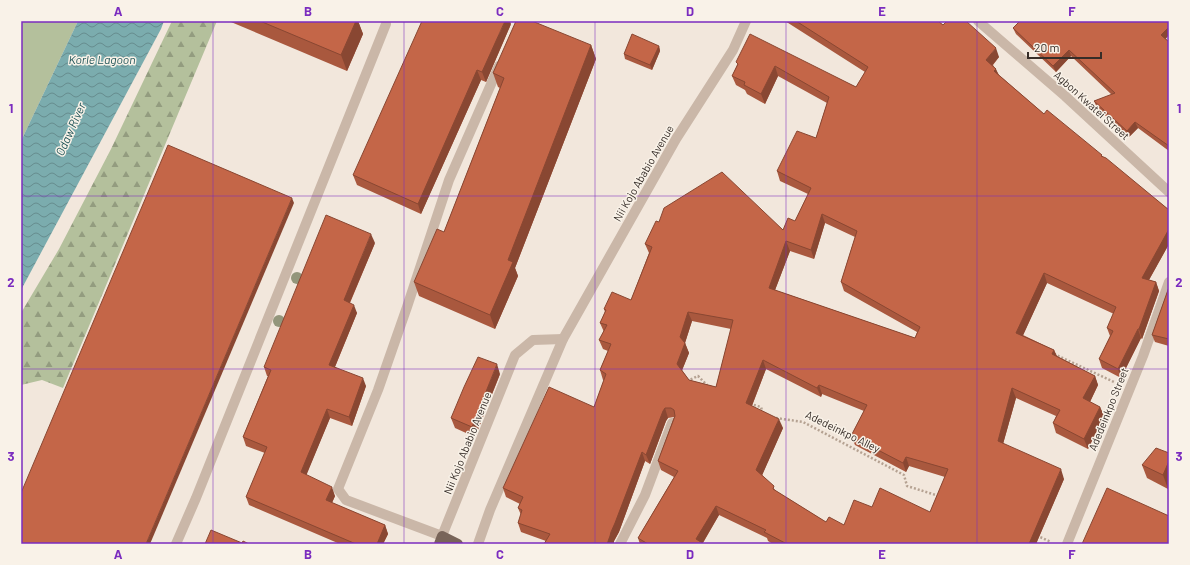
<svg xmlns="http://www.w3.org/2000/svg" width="1190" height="565" viewBox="0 0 1190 565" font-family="Barlow,sans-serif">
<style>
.grass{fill:#b4c09c}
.forest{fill:url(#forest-firs)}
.water{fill:url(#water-waves)}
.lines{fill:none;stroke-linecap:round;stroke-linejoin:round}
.path{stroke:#b5a292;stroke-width:2.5;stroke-dasharray:2 2;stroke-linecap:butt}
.minor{stroke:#cab7a8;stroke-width:10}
.major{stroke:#786459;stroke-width:10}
.tree{fill:#93967b}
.wall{fill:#a9583e;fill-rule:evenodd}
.shaded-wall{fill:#894732}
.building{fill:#c46648;stroke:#894732;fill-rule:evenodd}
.grid{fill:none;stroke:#7b2cbf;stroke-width:1;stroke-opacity:0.55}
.labels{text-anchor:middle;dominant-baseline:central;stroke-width:3;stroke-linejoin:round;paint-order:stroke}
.street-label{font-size:11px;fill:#362d28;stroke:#f9f2e8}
.water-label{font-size:12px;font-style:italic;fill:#1e5357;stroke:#f9f2e8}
.neatline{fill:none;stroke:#7b2cbf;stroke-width:1.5}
.grid-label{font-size:13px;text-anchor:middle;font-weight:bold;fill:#7b2cbf}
</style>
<defs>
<pattern id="forest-firs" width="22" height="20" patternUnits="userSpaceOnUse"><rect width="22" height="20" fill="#b4c09c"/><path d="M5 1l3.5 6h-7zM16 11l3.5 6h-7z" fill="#939c7f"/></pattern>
<pattern id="water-waves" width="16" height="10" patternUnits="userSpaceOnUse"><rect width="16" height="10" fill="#7bacae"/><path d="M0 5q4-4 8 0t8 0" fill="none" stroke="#668c8e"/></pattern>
</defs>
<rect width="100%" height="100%" fill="#f2e7dc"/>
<polygon class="grass" points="21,21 78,21 21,141"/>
<polygon class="forest" points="172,21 217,21 63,388 42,380 21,385 21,313 59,249 111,149"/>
<polygon class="water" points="78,21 164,21 161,29 21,290 21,141"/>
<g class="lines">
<g class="path">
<polyline points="1054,354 1114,382"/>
<polyline points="687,381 698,376 707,385"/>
<polyline points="750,404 761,407 763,414"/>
<polyline points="776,418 803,422 904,475 907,486 939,496"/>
<polyline points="1038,534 1040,537 1051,542"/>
</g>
<g class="minor">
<polyline points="978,21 1065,96 1169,192"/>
<polyline points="499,66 449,180 407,307 378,390 338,489 346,500 442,536 515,355 533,340 563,339"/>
<polyline points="176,544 196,498 386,24"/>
<polyline points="478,544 490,510 563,339 676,139 733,50 746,21"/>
<polyline points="620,544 645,495 672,423"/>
<polyline points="1067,544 1143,356 1169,282"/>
</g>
<polyline class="major" points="439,544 442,536 458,544"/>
</g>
<g class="tree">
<circle cx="297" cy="278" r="6"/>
<circle cx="279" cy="321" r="6"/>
</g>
<g class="wall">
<polygon points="231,21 358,21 363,34 347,71 231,22"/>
<path d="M785 21H938L943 25 999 57 993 65 999 75 1044 114 1102 156 1169 210V244L1149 280 1156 282 1159 291 1142 339 1141 338 1121 378 1102 368 1099 359 1110 336 1107 328 1114 314 1047 283 1023 335 1054 350 1057 356 1095 376 1098 385 1090 402 1100 407 1104 416 1088 449 1056 433 1053 423 1056 416 1016 398 1003 444 1064 479 1036 544H773L768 541 767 538 719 515 703 543 704 544H640L638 538 674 477 661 470 658 461 674 417 668 418 666 421 650 464 645 461 619 532 614 541H546L521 532 518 523 521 515 518 508 520 504 506 497 503 488 594 407 604 380H603L600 370 608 351 603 349 599 340 604 332 600 323 605 312 604 309 631 300 649 253 645 244 659 222 783 230 795 221 808 194 780 181 777 171 816 138 827 103 778 76 765 104 747 94 745 90 736 85 732 76 737 65 749 36 856 87 865 72ZM825 223 855 237 841 282 844 291 917 332 915 338 775 290 790 251 814 259ZM692 321 731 329 716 387 689 380 682 370 689 353 685 343ZM766 369 821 397 822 394 864 411 851 436 855 445 906 472 909 466 945 477 930 512 872 507 844 525 826 522 776 491 762 475 783 428 752 406Z"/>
<polygon points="511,24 486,82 481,80 421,214 357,185 353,175"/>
<polygon points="1013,28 1166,39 1169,42 1169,151 1138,128 1129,137 1097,108 1094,101 1112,95 1071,56 1056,72 1016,34"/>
<polygon points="591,45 596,59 515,268 518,276 495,329 419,296 414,282 444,232 500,88 498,87 493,73"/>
<polygon points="659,46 660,51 652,70 625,59 624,54"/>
<polygon points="375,243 350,303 357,313 335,367 366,386 352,426 330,418 306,475 335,496 332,503 385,525 388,534 383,544 340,544 249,505 246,497 265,453 246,446 243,437 268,376 267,376 264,367"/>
<polygon points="1169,287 1169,346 1155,342 1152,335"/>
<polygon points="500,374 475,437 455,428 451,418"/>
<polygon points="1169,453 1168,489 1147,478 1142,465"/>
</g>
<g class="shaded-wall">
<polygon points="356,21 358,21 363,34 347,71 341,55"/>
<polygon points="505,21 510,21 511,24 486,82 482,72"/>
<polygon points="1169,27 1169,35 1164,41 1161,35"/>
<polygon points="591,45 596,59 515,268 518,276 495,329 490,315 508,260"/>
<polygon points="659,46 660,51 652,70 650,65"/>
<polygon points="996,48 999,57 989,69 986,60"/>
<polygon points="1069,50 1071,56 1056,72 1053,66"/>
<polygon points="775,66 778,76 765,104 761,94"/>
<polygon points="996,69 1000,78 994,71"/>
<polygon points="477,70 481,80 421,214 418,204"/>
<polygon points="1135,122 1138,128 1129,137 1127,131"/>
<polygon points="292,198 294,203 150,544 146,544"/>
<polygon points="822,214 825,223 814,259 811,250"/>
<polygon points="1169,229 1169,244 1145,287 1142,278"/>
<polygon points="371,234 375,243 347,309 344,300"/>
<polygon points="786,241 790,251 772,298 769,288"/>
<polygon points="1044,273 1047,283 1020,342 1016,333"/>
<polygon points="1156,282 1159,291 1142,339 1139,329"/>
<polygon points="354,305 357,313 332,374 329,365"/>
<polygon points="688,312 692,321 684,346 680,337"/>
<polygon points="1138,329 1141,338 1121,378 1118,369"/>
<polygon points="685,343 689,353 681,373 677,364"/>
<polygon points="1054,350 1058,359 1052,354"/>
<polygon points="763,360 766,369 749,413 746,403"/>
<polygon points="497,364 500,374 475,437 472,427"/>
<polygon points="1095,376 1098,385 1087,408 1083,398"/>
<polygon points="363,378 366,386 352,426 349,417"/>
<polygon points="819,385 822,394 821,397 817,388"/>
<polygon points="1012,388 1016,398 1001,451 998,441"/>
<polygon points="1100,407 1104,416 1088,449 1084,439"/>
<polygon points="665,408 668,418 666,421 650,464 646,455 663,411"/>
<polygon points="327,409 330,418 304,481 301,472"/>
<polygon points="779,419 783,428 760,480 756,470"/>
<polygon points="642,452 645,461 619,532 614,541 614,544 607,544 611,532"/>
<polygon points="906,457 909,466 906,472 903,463"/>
<polygon points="1169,461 1169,486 1168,489 1163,475"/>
<polygon points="1061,469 1064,479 1036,544 1029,544"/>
<polygon points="332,487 335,496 329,509 326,500"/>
<polygon points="716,506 719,515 702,544 696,539"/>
<polygon points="385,525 388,534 383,544 377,544"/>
</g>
<g class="building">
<polygon points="260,21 356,21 341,55"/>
<polygon points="422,21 505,21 482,72 477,70 418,204 353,175"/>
<polygon points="516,21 532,21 591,45 508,260 513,262 490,315 414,282 437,229 444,232 504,78 493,73"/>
<path d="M796 21H938L943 25 947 21H966L996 48 986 60 996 69 994 71 1044 114 1047 110 1102 155 1101 156 1106 158 1169 210V229L1142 278 1156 282 1139 329H1138L1118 369 1099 359 1113 331 1107 328 1116 307 1044 273 1016 333 1054 350 1052 354 1095 376 1083 398 1100 407 1084 439 1053 423 1060 410 1012 388 998 441 1061 469 1029 544H787L764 532 766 530 716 506 696 539 704 544H648L638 538 678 471 658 461 675 416 674 410 671 408H665L663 411 646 455 642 452 615 523 611 532 610 536 607 544H544L550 534 518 523 522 510 518 508 523 497 503 488 549 387 594 407 606 374 600 370 611 344 599 340 607 325 600 323 606 310 604 309 612 292 631 300 652 247 645 244 656 221 659 222 664 208 722 172 783 230 788 218 795 221 811 188 777 171 797 131 816 138 829 97 775 66 761 94 744 85 745 82 732 76 738 64 736 62 750 34 856 87 868 67ZM822 214 857 231 841 282 920 327 915 338 769 288 786 241 811 250ZM688 312 733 320 716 387 689 380 677 364 685 343 680 337ZM763 360 817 388 819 385 867 405 851 436 903 463 906 457 948 469 930 512 880 488 872 507 854 500 844 525 829 517 826 522 773 489 774 486 756 470 779 419 746 403Z"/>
<polygon points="1020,21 1169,21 1169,27 1161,35 1169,42 1169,146 1135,122 1127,131 1094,101 1115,93 1069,50 1053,66 1013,28"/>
<polygon points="632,34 659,46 650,65 624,54"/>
<polygon points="168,145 292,198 146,544 21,544 21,493"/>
<polygon points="326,215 371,234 344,300 354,305 329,365 363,378 349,417 327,409 301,472 332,487 326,500 385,525 377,544 356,544 246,497 267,447 243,437 271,370 264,367"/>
<polygon points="1169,287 1169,339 1152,335"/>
<polygon points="478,357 497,364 472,427 451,418 464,387"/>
<polygon points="1156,448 1169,453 1169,461 1163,475 1142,465"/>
<polygon points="1107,488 1169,516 1169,544 1082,544"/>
<polygon points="211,530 242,543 243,541 249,544 205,544"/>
</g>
<path class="grid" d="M213 21V544M404 21V544M595 21V544M786 21V544M977 21V544M21 196H1169M21 369H1169"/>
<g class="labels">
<g class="street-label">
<text transform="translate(1092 105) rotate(42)">Agbon Kwatei Street</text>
<text transform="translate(643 173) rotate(-60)">Nii Kojo Ababio Avenue</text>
<text transform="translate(1108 409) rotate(-68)">Adedeinkpo Street</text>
<text transform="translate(843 431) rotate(26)">Adedeinkpo Alley</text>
<text transform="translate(467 443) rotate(-68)">Nii Kojo Ababio Avenue</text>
</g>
<g class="water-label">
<text x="102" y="59">Korle Lagoon</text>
<text transform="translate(70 129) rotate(-66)">Odaw River</text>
</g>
</g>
<rect width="1190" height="565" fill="none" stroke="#f9f2e8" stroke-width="44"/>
<path d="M1028 52v6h73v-6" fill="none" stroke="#362d28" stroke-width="2"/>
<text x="1034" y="52" font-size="12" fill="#362d28" stroke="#f9f2e8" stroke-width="3" paint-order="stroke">20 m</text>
<rect x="22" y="22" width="1146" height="521" class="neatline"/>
<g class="grid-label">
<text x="118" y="16">A</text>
<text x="308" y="16">B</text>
<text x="500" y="16">C</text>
<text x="690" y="16">D</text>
<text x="882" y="16">E</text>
<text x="1072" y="16">F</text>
<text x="11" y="113">1</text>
<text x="1179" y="113">1</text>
<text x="11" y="287">2</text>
<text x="1179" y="287">2</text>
<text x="11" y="461">3</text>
<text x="1179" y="461">3</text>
<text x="118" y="559">A</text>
<text x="308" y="559">B</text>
<text x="500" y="559">C</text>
<text x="690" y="559">D</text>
<text x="882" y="559">E</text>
<text x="1072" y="559">F</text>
</g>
</svg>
